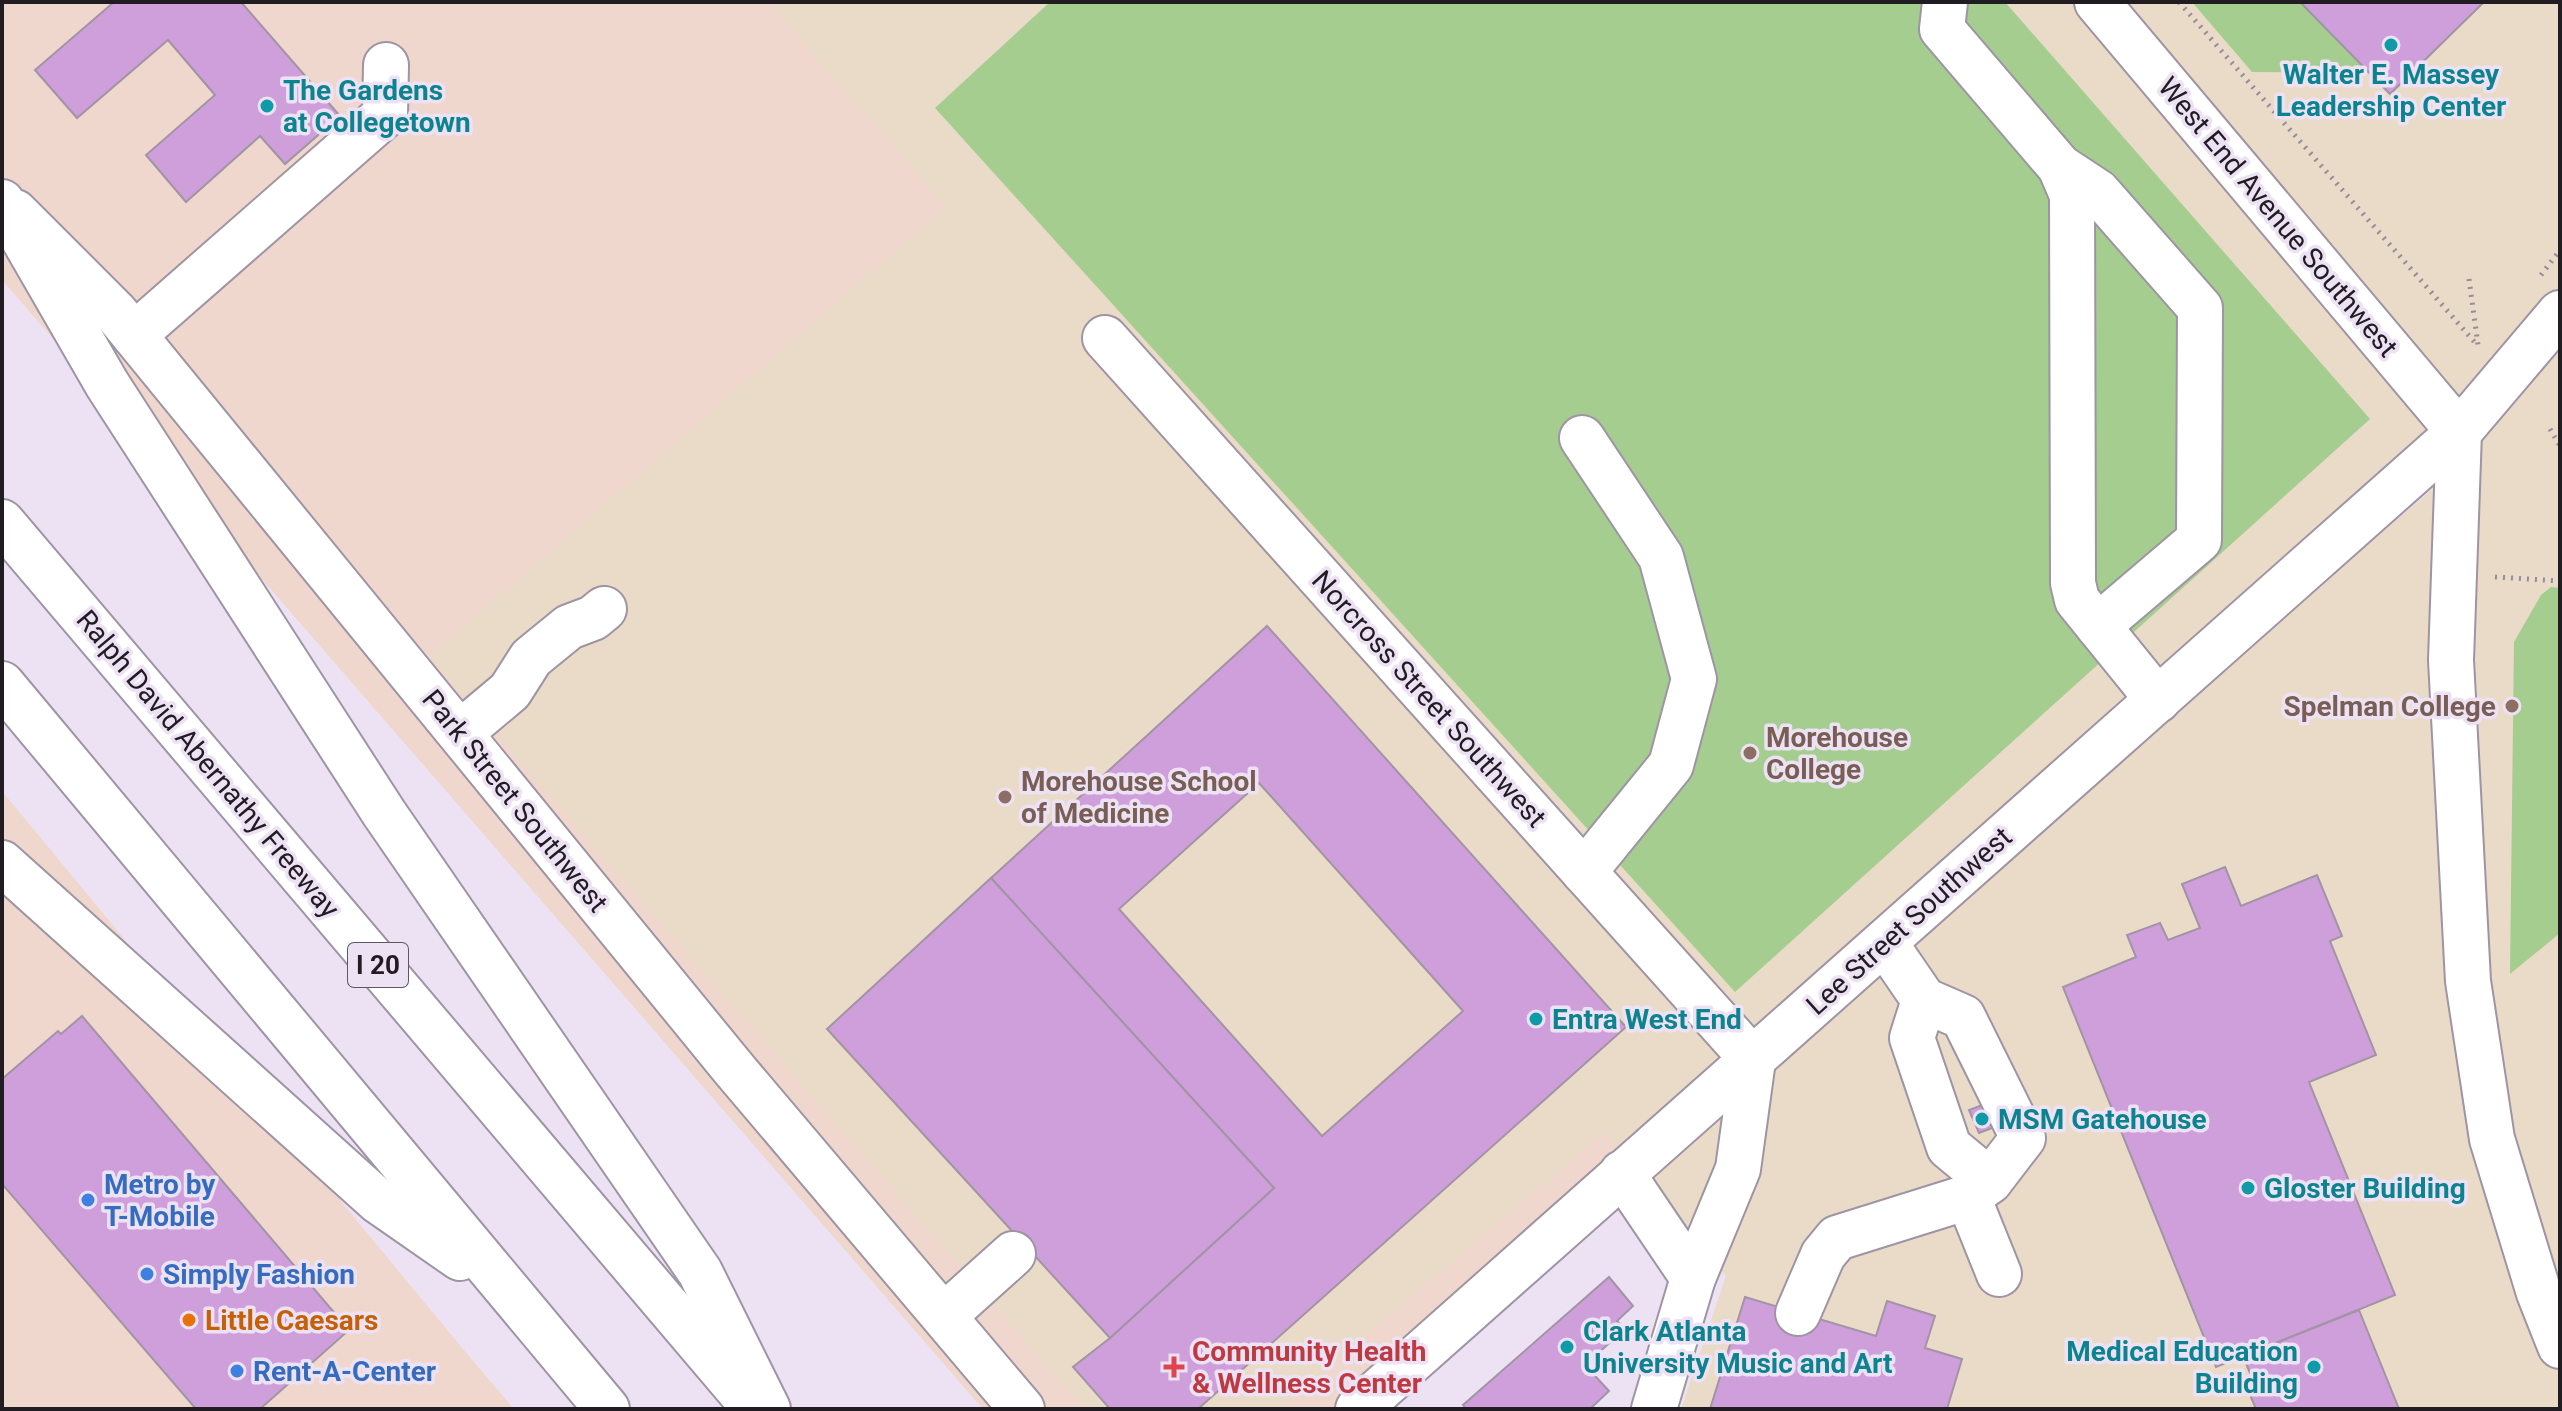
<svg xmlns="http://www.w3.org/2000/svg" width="2562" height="1411" viewBox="0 0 2562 1411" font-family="Roboto,sans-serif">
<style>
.commercial{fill:#efd7cd}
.education{fill:#eadac8}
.green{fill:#a5cd8f}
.building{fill:#ce9fda;stroke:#a194a4;stroke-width:2;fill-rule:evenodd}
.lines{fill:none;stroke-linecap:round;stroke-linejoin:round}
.minor-casing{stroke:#9e94a4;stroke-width:48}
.highway-casing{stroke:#9e94a4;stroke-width:48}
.path{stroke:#958d9a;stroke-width:5;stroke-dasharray:2 6;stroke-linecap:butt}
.minor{stroke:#fff;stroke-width:44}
.highway{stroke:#fff;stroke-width:44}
.culture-dot{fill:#0f9aa8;stroke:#ede2f4;stroke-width:3}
.education-dot{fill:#8d6e63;stroke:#ede2f4;stroke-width:3}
.shop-dot{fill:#3f7fe0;stroke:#ede2f4;stroke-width:3}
.food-dot{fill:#e8710a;stroke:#ede2f4;stroke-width:3}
.health-dot{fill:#e0444e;stroke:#ede2f4;stroke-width:3}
.labels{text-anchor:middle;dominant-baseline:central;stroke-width:7;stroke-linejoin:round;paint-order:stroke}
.shield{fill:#ede2f4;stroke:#5e5761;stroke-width:2}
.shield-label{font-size:26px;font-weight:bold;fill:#201c22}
.culture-label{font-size:28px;font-weight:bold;fill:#0d838f;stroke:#ede2f4;text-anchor:start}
.street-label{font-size:28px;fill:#201c22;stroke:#ede2f4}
.education-label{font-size:28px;font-weight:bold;fill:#785e54;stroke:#ede2f4;text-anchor:start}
.shop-label{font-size:28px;font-weight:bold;fill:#366cbe;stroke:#ede2f4;text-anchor:start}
.food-label{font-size:28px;font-weight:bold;fill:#c56008;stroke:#ede2f4;text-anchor:start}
.health-label{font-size:28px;font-weight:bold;fill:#be3a42;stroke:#ede2f4;text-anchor:start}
</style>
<rect width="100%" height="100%" fill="#ede2f4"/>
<g class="commercial">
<polygon points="2,2 2122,2 2463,390 1379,1409 983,1409 2,280"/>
<polygon points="2,791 463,1349 514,1409 2,1409"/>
</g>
<polygon class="education" points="768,2 2560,2 2560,1322 2492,1139 2458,433 1700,1074 1761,1106 1761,1064 2442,481 2475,1132 2560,1370 2560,1409 1681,1409 1726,1276 1604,1132 1280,1409 1085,1409 429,657 946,207"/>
<g class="green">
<polygon points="1050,2 2005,2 2370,419 1735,992 935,108"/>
<polygon points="2192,2 2300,2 2369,73 2252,72"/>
<polygon points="2551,587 2560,588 2560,933 2510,974 2514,642 2541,595"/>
</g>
<g class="building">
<polygon points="114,2 241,2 340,116 285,164 260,136 186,202 146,155 215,95 168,40 77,118 35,70"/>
<polygon points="2300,2 2484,2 2390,94"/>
<path d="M1267 626 1626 1027 1198 1409H1110L1073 1367 1110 1338 1274 1188 991 878ZM1259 783 1463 1011 1322 1136 1119 909Z"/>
<polygon points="2225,867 2241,906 2317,875 2342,936 2330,941 2376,1055 2309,1082 2395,1295 2216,1367 2063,987 2136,957 2127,935 2160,923 2168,940 2200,928 2182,884"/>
<polygon points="991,878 1274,1188 1110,1338 827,1029"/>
<polygon points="82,1016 349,1330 260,1409 196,1409 2,1184 2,1079 58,1031 61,1034"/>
<polygon points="1985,1104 1995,1127 1979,1133 1969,1110"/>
<polygon points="1609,1277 1633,1306 1617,1321 1625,1329 1585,1365 1609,1391 1590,1409 1466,1409 1463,1405"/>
<polygon points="1745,1297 1876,1336 1887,1301 1935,1316 1925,1348 1962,1359 1947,1409 1710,1409"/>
<polygon points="2359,1310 2399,1409 2256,1409 2244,1381 2252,1378 2243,1356"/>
</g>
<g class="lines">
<defs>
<g id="minor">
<polyline points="1945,2 1942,29 2060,167 2098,192 2200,308 2199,540 2098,626"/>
<polyline points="2097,2 2459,432"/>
<polyline points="2060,167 2072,195 2073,583 2077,600 2158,700"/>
<polyline points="15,212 115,312 734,1069 1022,1409"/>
<polyline points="134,335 385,115 386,65"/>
<polyline points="1105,338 1753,1060"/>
<polyline points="2459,432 2451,660 2468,981 2492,1139 2539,1293 2560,1346"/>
<polyline points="1582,438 1661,557 1694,679 1671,765 1584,872"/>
<polyline points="460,733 510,691 531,658 569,627 593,618 604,609"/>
<polyline points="1924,1000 1912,1038 1949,1147 1990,1181"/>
<polyline points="1622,1173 1693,1278"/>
<polyline points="1968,1197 1999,1274"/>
<polyline points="1798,1313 1823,1255 1837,1238 1968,1197 1990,1181 2023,1138 1963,1017 1924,1000 1885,943"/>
<polyline points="944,1316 1013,1254"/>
<polyline points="1358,1409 2459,432 2560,313"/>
<polyline points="1654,1409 1693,1278 1738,1169 1753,1060"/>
</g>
<g id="highway">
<polyline points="2,202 107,384 384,813 700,1272 768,1409"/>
<polyline points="2,522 743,1395"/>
<polyline points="2,684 607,1409"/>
<polyline points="2,863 378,1201 460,1258"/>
</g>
</defs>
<use href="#minor" class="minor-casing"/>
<use href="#highway" class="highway-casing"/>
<g class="path">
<polyline points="2179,2 2477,345"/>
<polyline points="2541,275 2560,250"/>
<polyline points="2469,279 2478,345"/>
<polyline points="2550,429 2560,446"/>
<polyline points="2495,577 2560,581"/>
</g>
<use href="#minor" class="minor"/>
<use href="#highway" class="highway"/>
</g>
<g class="culture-dot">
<circle cx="2391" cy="45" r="8"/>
<circle cx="267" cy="106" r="8"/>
<circle cx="1536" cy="1019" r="8"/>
<circle cx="1982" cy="1119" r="8"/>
<circle cx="2248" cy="1188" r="8"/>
<circle cx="1567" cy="1347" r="8"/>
<circle cx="2314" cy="1367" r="8"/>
</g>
<g class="education-dot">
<circle cx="2512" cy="706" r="8"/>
<circle cx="1750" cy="753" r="8"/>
<circle cx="1005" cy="797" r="8"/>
</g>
<g class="shop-dot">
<circle cx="88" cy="1200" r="8"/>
<circle cx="147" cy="1274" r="8"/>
<circle cx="237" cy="1371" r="8"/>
</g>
<circle class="food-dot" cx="189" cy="1320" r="8"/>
<path class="health-dot" d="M1170 1355h8v8h8v8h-8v8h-8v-8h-8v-8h8z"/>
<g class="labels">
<rect class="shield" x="348" y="943" width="60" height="44" rx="6"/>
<g class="shield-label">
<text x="378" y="965">I 20</text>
</g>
<g class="culture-label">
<text x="2391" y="74" text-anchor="middle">Walter E. Massey<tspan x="2391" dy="32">Leadership Center</tspan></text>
<text x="283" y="90">The Gardens<tspan x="283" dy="32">at Collegetown</tspan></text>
<text x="1552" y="1019">Entra West End</text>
<text x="1998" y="1119">MSM Gatehouse</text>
<text x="2264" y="1188">Gloster Building</text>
<text x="1583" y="1331">Clark Atlanta<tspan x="1583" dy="32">University Music and Art</tspan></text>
<text x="2298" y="1351" text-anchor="end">Medical Education<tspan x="2298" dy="32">Building</tspan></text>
</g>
<g class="street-label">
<text transform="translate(2278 217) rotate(50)">West End Avenue Southwest</text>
<text transform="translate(1429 699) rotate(48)">Norcross Street Southwest</text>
<text transform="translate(208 764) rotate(50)">Ralph David Abernathy Freeway</text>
<text transform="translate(515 801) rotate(51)">Park Street Southwest</text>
<text transform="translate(1909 921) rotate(-42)">Lee Street Southwest</text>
</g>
<g class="education-label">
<text x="2496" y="706" text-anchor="end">Spelman College</text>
<text x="1766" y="737">Morehouse<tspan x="1766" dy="32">College</tspan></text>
<text x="1021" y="781">Morehouse School<tspan x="1021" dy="32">of Medicine</tspan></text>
</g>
<g class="shop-label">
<text x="104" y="1184">Metro by<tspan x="104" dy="32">T-Mobile</tspan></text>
<text x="163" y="1274">Simply Fashion</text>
<text x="253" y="1371">Rent-A-Center</text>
</g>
<g class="food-label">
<text x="205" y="1320">Little Caesars</text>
</g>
<g class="health-label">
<text x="1192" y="1351">Community Health<tspan x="1192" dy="32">&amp; Wellness Center</tspan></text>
</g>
</g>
<rect width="2562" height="1411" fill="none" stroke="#201c22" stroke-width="8"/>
</svg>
